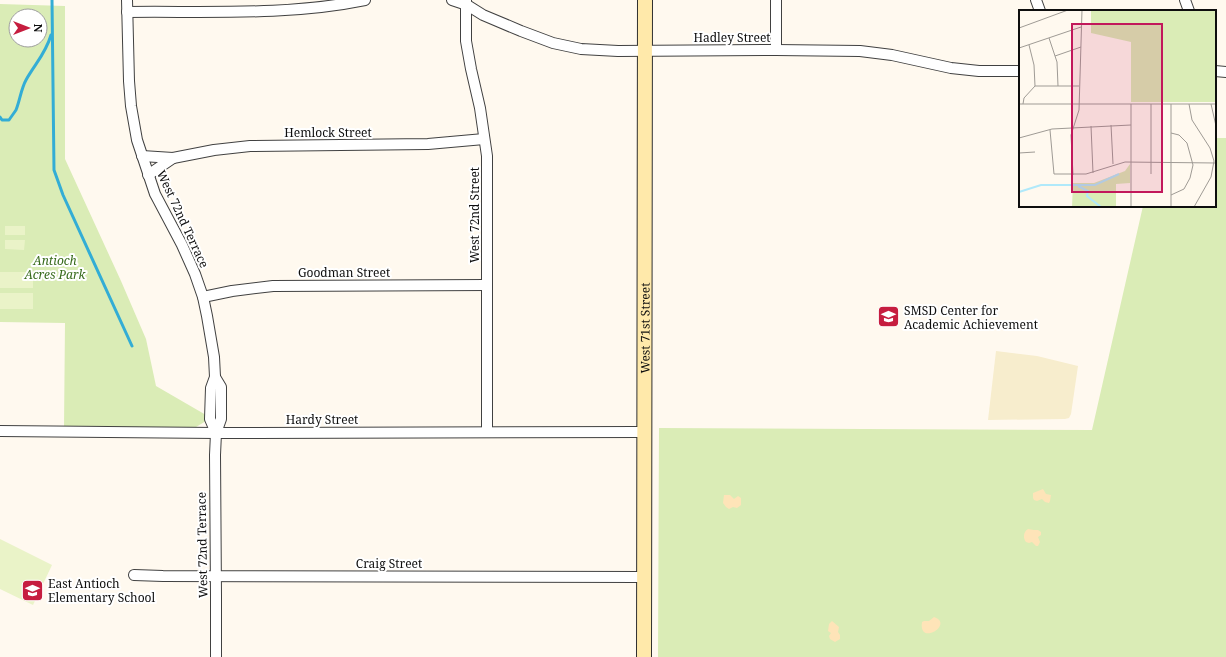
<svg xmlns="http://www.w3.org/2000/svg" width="1226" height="657" viewBox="0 0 1226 657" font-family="'Noto Serif',serif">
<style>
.farmland{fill:#f7edcd}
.green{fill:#daecb6;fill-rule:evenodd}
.sand{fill:#fee4b8}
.pitch{fill:#eaf3c8}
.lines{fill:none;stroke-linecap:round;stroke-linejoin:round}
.stream{stroke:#33add5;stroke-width:3}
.street-casing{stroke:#414141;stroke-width:12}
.secondary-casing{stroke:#303030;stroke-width:16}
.street{stroke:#fff;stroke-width:10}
.secondary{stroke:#ffe9aa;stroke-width:14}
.labels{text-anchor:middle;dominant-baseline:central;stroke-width:4;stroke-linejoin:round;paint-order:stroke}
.street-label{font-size:12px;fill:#0e0e0e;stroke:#fff}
.park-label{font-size:12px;font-style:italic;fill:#366a1a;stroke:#fff}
.poi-label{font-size:12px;fill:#0e0e0e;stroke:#fff;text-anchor:start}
.inset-river{fill:none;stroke:#b0e9fa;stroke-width:2}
.inset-road{fill:none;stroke:#9f9b95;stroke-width:1}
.view{fill:#c2185b;fill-opacity:0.15;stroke:#c2185b;stroke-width:2}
.inset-edge{fill:none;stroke:#0e0e0e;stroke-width:2}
</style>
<rect width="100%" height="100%" fill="#fff9ef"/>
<polygon class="farmland" points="996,351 1037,356 1078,366 1071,414 1069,418 1065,419 988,420"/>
<g class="green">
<path d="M0 4 65 6V159L121 281 146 339 156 386 206 415V421L196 427H64L65 323 0 322ZM16 16H40V40H16Z"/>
<polygon points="1215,138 1226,138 1226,657 658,657 659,428 1092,430 1143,206 1215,206"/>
</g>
<g class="sand">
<polygon points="1043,489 1046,494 1051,495 1050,501 1049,503 1045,502 1042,499 1037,501 1034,500 1033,498 1033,493"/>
<polygon points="724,495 730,495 734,499 738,496 741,498 741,505 737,508 733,507 729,509 726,507 723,503"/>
<path d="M1028 529 1034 530H1038L1041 532V535L1038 537 1040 542 1038 546H1036L1032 542 1029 543 1026 542C1023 538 1023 532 1028 529Z"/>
<path d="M934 617C955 624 918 647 922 622L924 621H929Z"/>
<polygon points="832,621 839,627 838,632 840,635 840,639 835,642 830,639 829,636 831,633 828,631 829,624"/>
</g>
<g class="pitch">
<rect x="5" y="226" width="20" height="9"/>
<polygon points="5,240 25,240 24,250 5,249"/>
<rect x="0" y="272" width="33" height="16"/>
<rect x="0" y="293" width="33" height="16"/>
<polygon points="0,539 52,565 33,605 0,589"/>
</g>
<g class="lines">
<g class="stream">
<polyline points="52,0 54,170 63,195 132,346"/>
<path d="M0 117 2 120H9C11 117 14 113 16 110 20 100 21 89 26 80 35 64 46 53 51 35"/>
</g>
<defs>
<g id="street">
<polyline points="127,0 129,81 131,106 137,140 155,194 182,245 195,274 203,297 207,316 214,357 215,377 211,388 210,419 216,433"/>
<polyline points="452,0 467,5 483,15 521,31 553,43 581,49 618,51 776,50 860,51 892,55 951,68 979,71 1020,71"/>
<polyline points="466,0 466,41 471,69 480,108 487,156 487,432"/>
<polyline points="1036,0 1040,11"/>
<polyline points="1185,0 1189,11"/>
<path d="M127 12C206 11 287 16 365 0"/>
<polyline points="776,50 776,0"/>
<polyline points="1215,71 1226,72"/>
<polyline points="142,156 173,158 214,150 250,146 428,144 484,139"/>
<polyline points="148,175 173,158"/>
<polyline points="203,297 232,291 273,286 487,285"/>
<polyline points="215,377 221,387 221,419 216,433 215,455 216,595 216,657"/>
<polyline points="0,431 216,433 644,432"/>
<polyline points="134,575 163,576 644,577"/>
</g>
<g id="secondary">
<path id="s1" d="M644 657 645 0"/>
</g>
</defs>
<use href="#street" class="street-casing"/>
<use href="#secondary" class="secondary-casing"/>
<use href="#street" class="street"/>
<use href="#secondary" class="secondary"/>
</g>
<defs>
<symbol id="school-square" viewBox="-11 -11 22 22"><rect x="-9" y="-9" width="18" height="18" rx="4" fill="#c61d3f" stroke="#fff"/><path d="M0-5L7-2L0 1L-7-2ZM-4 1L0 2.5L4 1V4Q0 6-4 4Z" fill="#fff"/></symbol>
</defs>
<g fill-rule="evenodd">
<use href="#school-square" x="876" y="304" width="25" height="25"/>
<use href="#school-square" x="20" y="578" width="25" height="25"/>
</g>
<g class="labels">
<g class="street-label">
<text x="732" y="37">Hadley Street</text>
<text x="328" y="132">Hemlock Street</text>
<text transform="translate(474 215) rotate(-90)">West 72nd Street</text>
<text transform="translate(183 219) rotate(65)">West 72nd Terrace</text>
<text x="344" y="272">Goodman Street</text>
<text stroke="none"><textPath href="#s1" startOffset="329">West 71st Street</textPath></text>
<text x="322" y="419">Hardy Street</text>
<text transform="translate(202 545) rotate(-91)">West 72nd Terrace</text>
<text x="389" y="563">Craig Street</text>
</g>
<g class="park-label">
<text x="55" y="260">Antioch<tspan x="55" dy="14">Acres Park</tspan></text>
</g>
<g class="poi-label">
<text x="904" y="310">SMSD Center for<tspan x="904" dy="14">Academic Achievement</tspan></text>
<text x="48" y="583">East Antioch<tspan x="48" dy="14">Elementary School</tspan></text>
</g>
</g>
<g transform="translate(1019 10)">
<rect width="197" height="197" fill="#fff9ef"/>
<path d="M72 0H197V92H112V32L72 23ZM111 154V173L97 174V197H53L54 173H75L106 161Z" fill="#daecb6"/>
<path class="inset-river" d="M59 176 69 181 68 186 82 197M0 182 22 175H76L100 164"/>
<path class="inset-road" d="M0 18 49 0M30 28 38 52 39 76M0 38 62 17M36 46 62 37M16 76H60M0 94H197M4 94 5 88 16 76 15 55 10 35M152 94V197M170 94 173 110 191 138 195 151 192 167 175 197M192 94 197 116M92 115 94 154M72 116 74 163M31 120 35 164H67L106 152 197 153M152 123 160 125 168 133 174 155 171 168 165 179 152 185M0 128 33 119 112 115M0 143 16 142M132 164V94M54 165 52 125 60 100 63 0M112 197V94"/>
<path class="view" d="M53 14H143V182H53Z"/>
<rect width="197" height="197" class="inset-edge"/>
</g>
<g transform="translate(28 28) rotate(90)"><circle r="19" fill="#ffffff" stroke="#9f9f9f"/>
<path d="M0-3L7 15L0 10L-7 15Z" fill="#c61d3f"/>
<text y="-6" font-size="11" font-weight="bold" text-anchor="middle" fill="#0e0e0e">N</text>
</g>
</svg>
